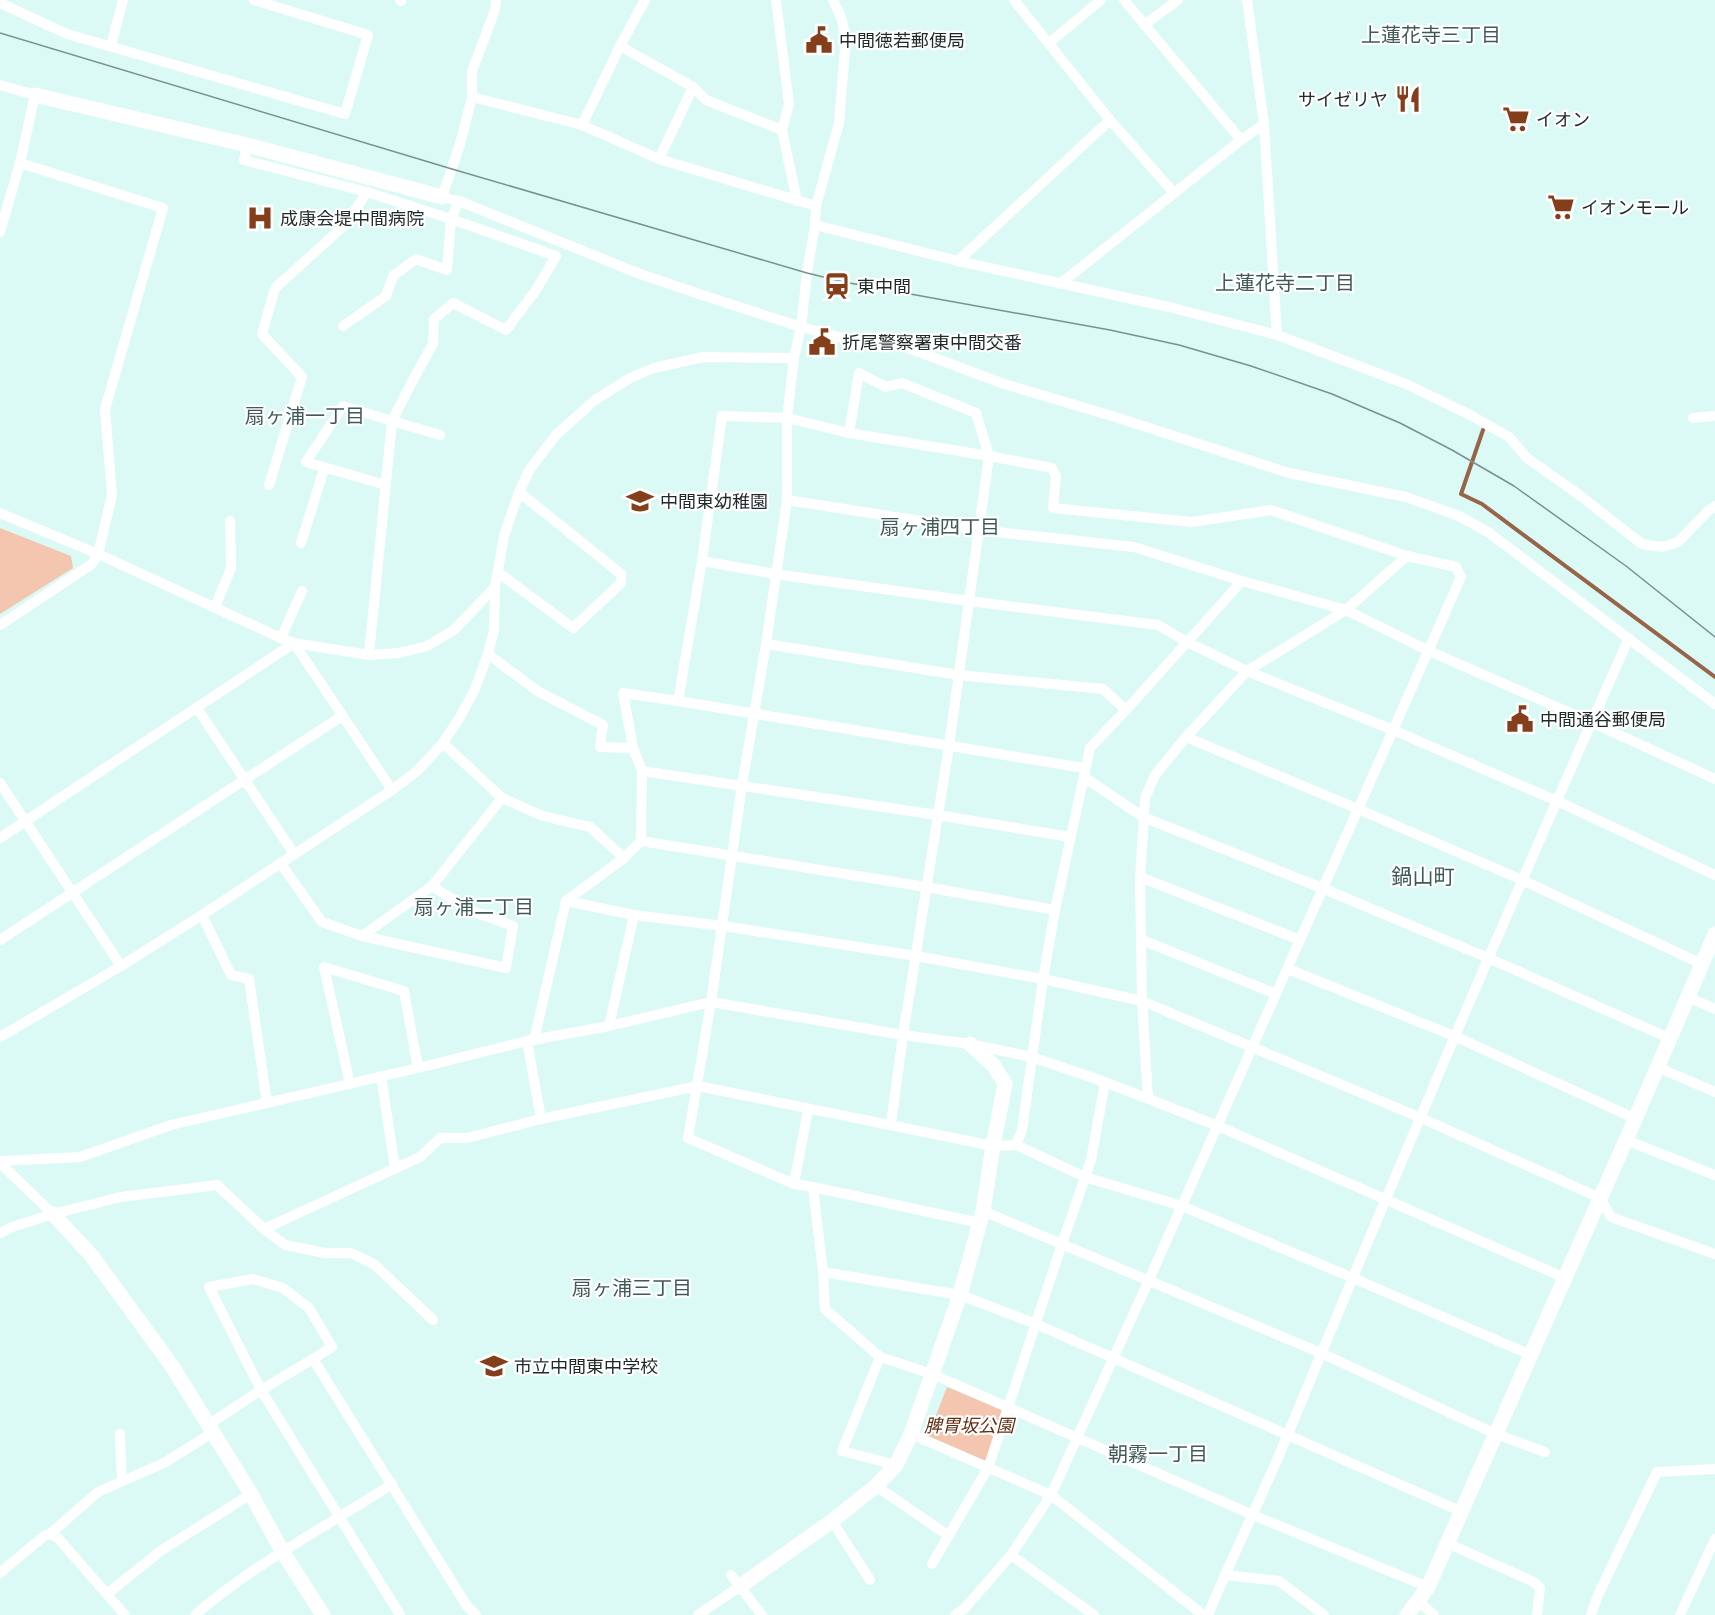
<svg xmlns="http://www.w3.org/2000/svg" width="1715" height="1615" viewBox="0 0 1715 1615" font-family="'Source Serif 4','Noto Sans JP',serif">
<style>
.green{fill:#f4c5af}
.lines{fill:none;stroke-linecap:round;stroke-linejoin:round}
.stream{stroke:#97644a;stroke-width:4}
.street{stroke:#fff;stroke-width:10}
.secondary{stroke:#fff;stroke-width:15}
.tram{stroke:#7a908c;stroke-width:1.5}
.labels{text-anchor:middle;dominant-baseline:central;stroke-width:4.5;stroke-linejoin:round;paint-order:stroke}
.poi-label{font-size:18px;fill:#1e2a28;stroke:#fff;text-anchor:start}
.park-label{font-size:18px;font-style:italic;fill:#622f15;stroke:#fff}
.neighbourhood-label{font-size:20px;fill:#405b57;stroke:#fff}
.quarter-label{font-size:21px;fill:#405b57;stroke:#fff}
</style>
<rect width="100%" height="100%" fill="#dbfaf5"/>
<g class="green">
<polygon points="0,528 71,556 73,568 0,614"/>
<polygon points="947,1387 1004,1411 986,1461 928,1436"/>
</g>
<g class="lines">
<polyline class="stream" points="1483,430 1461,494 1482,504 1715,677"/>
<g class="street">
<polyline points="400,0 401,1"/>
<polyline points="496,0 495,10 472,71 472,97 460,144 442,197 459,201 640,274 705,296 801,327 876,347 895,343 1004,384 1112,416 1289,473 1406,497 1459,516 1488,532 1715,704"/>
<polyline points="645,0 620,46 693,87 706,100 782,130"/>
<polyline points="776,0 789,104 782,130 797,201"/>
<polyline points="833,0 841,17 846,37 839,123 816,206 815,225 807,273 801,327 794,358 787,418 787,500 766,644 742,785 711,1002 688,1138 794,1184 813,1187 823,1272 825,1309 880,1357 842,1451 896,1465"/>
<polyline points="1014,0 1110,120 1174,193"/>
<polyline points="1124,0 1241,140"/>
<polyline points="1247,0 1264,124 1277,335"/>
<polyline points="0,3 67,34 345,114 368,35 254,0"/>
<polyline points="1144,25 1178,0"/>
<polyline points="1049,43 1101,0"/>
<polyline points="111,46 123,0"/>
<polyline points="0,85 35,95 20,163 0,232"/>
<polyline points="472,97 582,125 659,159 816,206"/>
<polyline points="582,125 620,46"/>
<polyline points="247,145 244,160 367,192 451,219 556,256 536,290 506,330 453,303 434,319 433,344 415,376 392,421 440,435"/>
<polyline points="659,159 693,87"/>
<polyline points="815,225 958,261 1169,307 1277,335 1406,384 1472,416 1509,437 1527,458 1578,494 1642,544 1662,547 1678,542 1708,511 1715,506"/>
<polyline points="958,261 1110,120"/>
<polyline points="1060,284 1241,140 1264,124"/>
<polyline points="343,326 386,296 393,276 416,259 447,270 451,219 459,201"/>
<polyline points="1693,418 1715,416"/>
<polyline points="849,433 859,373 886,387 902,383 976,413 989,456 949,746 903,1035 891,1124"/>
<polyline points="269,485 302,377 262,334 275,288 346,224 367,192"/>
<polyline points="787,500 978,530 1134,547 1242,581 1346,610 1429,651 1591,722 1715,779"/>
<polyline points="0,513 98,554 281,638 294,643 369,655 399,653 427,646 454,630 495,587"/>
<polyline points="301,543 324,469"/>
<polyline points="702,561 775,574 969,601 1158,625 1187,642 1247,671 1393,730 1557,801 1715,875"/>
<polyline points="499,573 573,628 621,583 621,574 519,492"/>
<polyline points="215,607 231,568 230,521"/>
<polyline points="0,625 92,564 98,554 112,495 105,409 163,208 20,163"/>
<polyline points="281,638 302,591"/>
<polyline points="294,643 392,790"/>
<polyline points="766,644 959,675 1103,689 1126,710"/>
<polyline points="488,654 539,692 603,725 600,747 633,748"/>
<polyline points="369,655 392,421 343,406 306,462 386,485"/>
<polyline points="678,701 1084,768"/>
<polyline points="197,708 294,854"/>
<polyline points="1186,737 1358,809 1522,880 1702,964"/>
<polyline points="443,743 502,798 543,816 590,827 624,858"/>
<polyline points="642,771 937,815 1070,837"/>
<polyline points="1084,777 1143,817 1322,888 1488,958 1669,1038"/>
<polyline points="0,783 121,966"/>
<polyline points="0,838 294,643"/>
<polyline points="641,841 926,887 1055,910"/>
<polyline points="281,864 322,922 362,936 506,968 513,926 469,910 432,886"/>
<polyline points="1140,877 1300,940"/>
<polyline points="566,901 634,915 723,926 916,956 1043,979 1142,1001 1421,1118 1600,1198 1611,1217 1715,1254"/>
<polyline points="202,915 231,975 249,979 267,1103"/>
<polyline points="362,936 432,886 502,798"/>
<polyline points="0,940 342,716"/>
<polyline points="1142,940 1276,994"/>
<polyline points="1288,969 1454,1036 1634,1118"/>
<polyline points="1687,997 1715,1009"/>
<polyline points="609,1026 634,915"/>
<polyline points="0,1037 121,966 202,915 392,790 417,771 443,743 460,717 475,689 488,654 494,630 495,587 504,536 519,492 530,469 556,435 595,400 630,378 654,368 703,357 794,358"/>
<polyline points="534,1040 566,901 624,858 641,841 642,771 633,748 623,693 678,701 702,561 722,416 787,418 849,433 989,456 1052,468 1056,476 1053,508 1192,522 1271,510 1407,556 1456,567 1461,577 1148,1282 1051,1495 1011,1555 965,1608 955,1615"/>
<polyline points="527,1041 541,1119"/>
<polyline points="1657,1067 1715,1092"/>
<polyline points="381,1076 395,1169"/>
<polyline points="350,1084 324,967 404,991 418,1068"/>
<polyline points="1148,1098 1142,1001 1140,877 1145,798 1155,775 1186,737 1247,671 1346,610 1407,556"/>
<polyline points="1626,1140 1715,1175"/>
<polyline points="1016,1145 1022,1130 1043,979 1055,910 1090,748 1126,710 1242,581"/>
<polyline points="0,1161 80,1157 171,1125 418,1068 527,1041 609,1026 711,1002 903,1035 970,1044 1032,1057 1105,1082 1218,1126 1565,1278"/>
<polyline points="0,1163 53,1214"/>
<polyline points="794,1184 808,1110"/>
<polyline points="813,1187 980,1223"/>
<polyline points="983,1211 1321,1353 1496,1434 1545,1452"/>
<polyline points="264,1229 420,1157 440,1138 467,1138 541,1119 698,1086 993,1146 1016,1145 1085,1177 1182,1206 1353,1278 1531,1355"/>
<polyline points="0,1233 12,1227 53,1214 121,1197 217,1185 264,1229 285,1245 325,1253 351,1253 374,1264 433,1320"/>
<polyline points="823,1272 960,1295 1036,1324 1460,1511"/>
<polyline points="880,1357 932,1374 1253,1515 1428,1587"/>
<polyline points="313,1359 332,1347 309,1308 283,1288 253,1279 209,1287 261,1390 400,1615"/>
<polyline points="208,1425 261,1390 313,1359 467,1606 476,1615"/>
<polyline points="120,1434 122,1481"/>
<polyline points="911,1434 1051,1495 1203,1615"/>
<polyline points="876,1486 949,1536"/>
<polyline points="832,1521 870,1580"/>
<polyline points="50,1534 57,1537 125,1615"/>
<polyline points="1447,1543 1534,1582 1540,1588 1537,1615"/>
<polyline points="1011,1555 1094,1615"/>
<polyline points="932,1564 988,1468 1062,1244 1091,1160 1105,1082"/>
<polyline points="0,1573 44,1536 50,1534 98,1492 164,1463 212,1433"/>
<polyline points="731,1575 762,1615"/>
<polyline points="1225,1575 1279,1581 1324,1615"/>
<polyline points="107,1594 162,1550 251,1494"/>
<polyline points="1418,1601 1434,1615"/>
<path d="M195 1615C255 1563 326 1527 392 1484"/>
<polyline points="698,1615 739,1587"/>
<path d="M1208 1615C1233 1554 1263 1495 1288 1434 1398 1167 1511 902 1629 638"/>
<polyline points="1591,1615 1598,1595 1657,1472 1715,1469"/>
<polyline points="1680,1615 1715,1539"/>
</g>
<g class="secondary">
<polyline points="35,95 247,145 442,197"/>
<polyline points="53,1214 91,1255 172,1366 251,1494 282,1551 323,1615"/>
<polyline points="739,1587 832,1521 876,1486 896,1465 911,1434 960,1295 983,1211 993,1146 1005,1084 994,1066 970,1044"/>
<polyline points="1407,1615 1428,1587 1626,1140 1715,934"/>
</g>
<polyline class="tram" points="0,33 452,169 807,273 844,282 1110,330 1179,345 1251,366 1332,394 1400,423 1452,450 1514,486 1626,566 1715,637"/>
</g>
<defs>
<symbol id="civic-bare" viewBox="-9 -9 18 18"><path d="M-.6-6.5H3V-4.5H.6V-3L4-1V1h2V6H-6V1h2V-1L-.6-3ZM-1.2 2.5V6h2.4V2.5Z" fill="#853e1a" stroke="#fff" stroke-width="2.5" paint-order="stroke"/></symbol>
<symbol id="restaurant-bare" viewBox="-9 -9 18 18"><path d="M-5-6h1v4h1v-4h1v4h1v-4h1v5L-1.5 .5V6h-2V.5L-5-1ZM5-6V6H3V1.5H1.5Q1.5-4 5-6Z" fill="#853e1a" stroke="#fff" stroke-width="2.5" paint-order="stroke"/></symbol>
<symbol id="supermarket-bare" viewBox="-9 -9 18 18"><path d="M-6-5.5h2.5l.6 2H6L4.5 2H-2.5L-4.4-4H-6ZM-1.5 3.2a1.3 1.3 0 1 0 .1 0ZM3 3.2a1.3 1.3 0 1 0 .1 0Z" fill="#853e1a" stroke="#fff" stroke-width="2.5" paint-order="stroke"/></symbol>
<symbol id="hospital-bare" viewBox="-9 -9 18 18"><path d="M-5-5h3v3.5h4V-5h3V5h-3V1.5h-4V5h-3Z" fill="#853e1a" stroke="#fff" stroke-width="2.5" paint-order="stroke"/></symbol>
<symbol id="station-bare" viewBox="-9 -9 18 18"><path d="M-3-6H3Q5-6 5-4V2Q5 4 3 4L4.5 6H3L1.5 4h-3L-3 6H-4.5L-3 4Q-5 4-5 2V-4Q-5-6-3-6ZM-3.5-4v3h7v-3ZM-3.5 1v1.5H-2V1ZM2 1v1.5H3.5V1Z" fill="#853e1a" stroke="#fff" stroke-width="2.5" paint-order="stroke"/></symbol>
<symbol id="school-bare" viewBox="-9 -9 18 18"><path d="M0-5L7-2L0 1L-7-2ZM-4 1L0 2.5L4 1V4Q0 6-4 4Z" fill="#853e1a" stroke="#fff" stroke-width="2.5" paint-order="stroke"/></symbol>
</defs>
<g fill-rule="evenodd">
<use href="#civic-bare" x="800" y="21" width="38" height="38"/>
<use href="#restaurant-bare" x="1389" y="80" width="38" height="38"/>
<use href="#supermarket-bare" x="1497" y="100" width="38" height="38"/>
<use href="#supermarket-bare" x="1542" y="188" width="38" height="38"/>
<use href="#hospital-bare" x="241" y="199" width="38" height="38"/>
<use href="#station-bare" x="818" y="267" width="38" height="38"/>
<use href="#civic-bare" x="803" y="323" width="38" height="38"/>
<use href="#school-bare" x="621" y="482" width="38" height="38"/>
<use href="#civic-bare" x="1501" y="700" width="38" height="38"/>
<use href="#school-bare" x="475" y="1347" width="38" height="38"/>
</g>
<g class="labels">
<g class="poi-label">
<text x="839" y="40">中間徳若郵便局</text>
<text x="1388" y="99" text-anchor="end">サイゼリヤ</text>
<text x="1536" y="119">イオン</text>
<text x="1581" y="207">イオンモール</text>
<text x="280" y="218">成康会堤中間病院</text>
<text x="857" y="286">東中間</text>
<text x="842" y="342">折尾警察署東中間交番</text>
<text x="660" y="501">中間東幼稚園</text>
<text x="1540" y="719">中間通谷郵便局</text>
<text x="514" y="1366">市立中間東中学校</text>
</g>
<g class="park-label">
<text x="969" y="1425">脾胃坂公園</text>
</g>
<g class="neighbourhood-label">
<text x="1431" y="35">上蓮花寺三丁目</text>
<text x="1285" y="283">上蓮花寺二丁目</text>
<text x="305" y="416">扇ヶ浦一丁目</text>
<text x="940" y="527">扇ヶ浦四丁目</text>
<text x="474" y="907">扇ヶ浦二丁目</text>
<text x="632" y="1288">扇ヶ浦三丁目</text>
<text x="1158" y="1454">朝霧一丁目</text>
</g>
<g class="quarter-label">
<text x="1423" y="876">鍋山町</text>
</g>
</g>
</svg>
